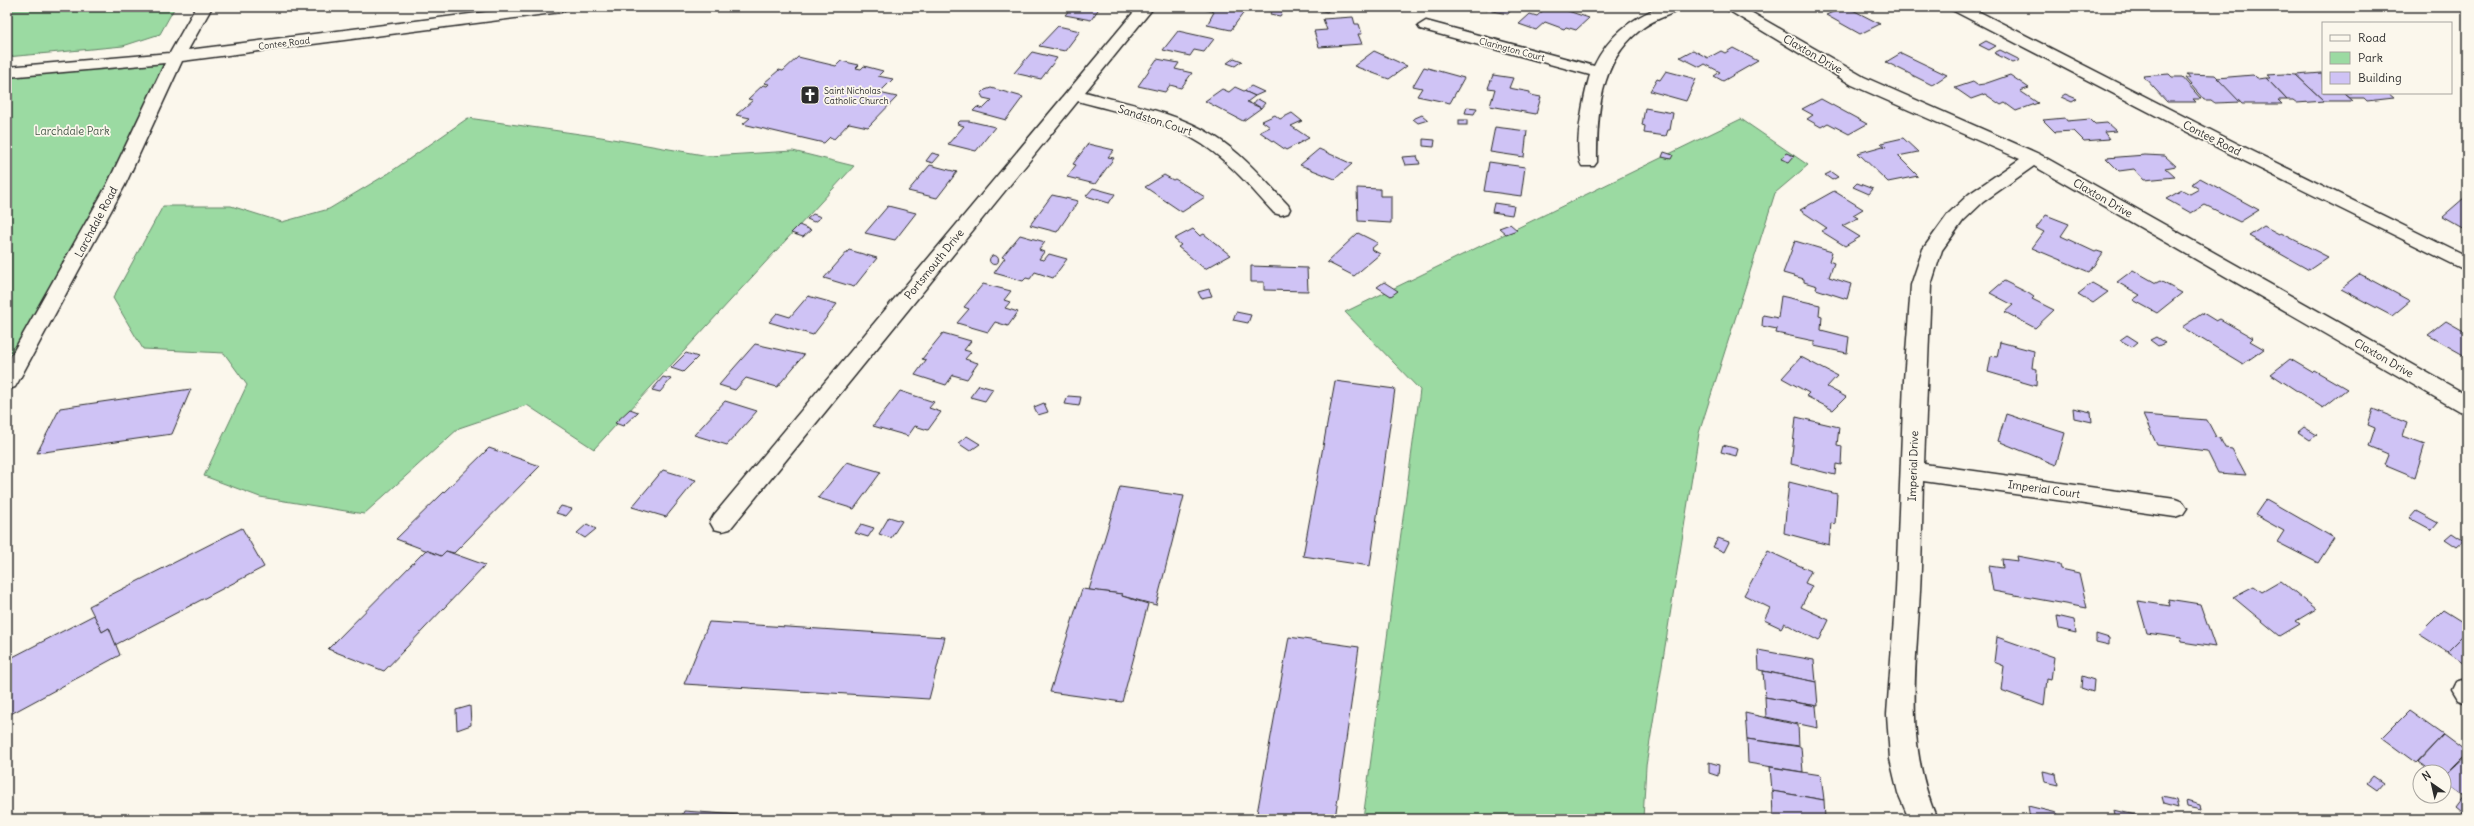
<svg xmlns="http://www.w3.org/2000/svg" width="2474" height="826" viewBox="0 0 2474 826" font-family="Delius,sans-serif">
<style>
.green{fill:#9bdaa2;stroke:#638266}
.building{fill:#cfc3f5;stroke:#2b2b2b}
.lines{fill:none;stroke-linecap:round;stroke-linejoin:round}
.minor-casing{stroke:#2b2b2b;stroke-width:3}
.minor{fill:#fbf7ec;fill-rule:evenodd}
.labels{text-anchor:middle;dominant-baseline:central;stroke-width:3.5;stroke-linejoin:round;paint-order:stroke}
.far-street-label{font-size:9px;fill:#2b2b2b;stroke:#fbf7ec}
.far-poi-label{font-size:9px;fill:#2b2b2b;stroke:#fbf7ec;text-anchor:start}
.street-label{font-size:11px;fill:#2b2b2b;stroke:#fbf7ec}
.park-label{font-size:11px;fill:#475749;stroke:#fbf7ec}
</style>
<rect width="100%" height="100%" fill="#fbf7ec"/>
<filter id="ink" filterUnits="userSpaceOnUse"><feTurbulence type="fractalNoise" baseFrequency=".025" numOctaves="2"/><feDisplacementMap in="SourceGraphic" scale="8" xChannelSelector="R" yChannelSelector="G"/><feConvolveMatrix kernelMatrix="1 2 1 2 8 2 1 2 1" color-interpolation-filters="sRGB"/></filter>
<g filter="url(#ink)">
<g class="green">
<polygon points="7,7 175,7 160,34 123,46 7,57"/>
<polygon points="176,57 7,382 7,72"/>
<polygon points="468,118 601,137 709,156 793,151 854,166 594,449 527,405 459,428 364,514 260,497 204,476 247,385 224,353 143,349 113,298 163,206 231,206 282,222 329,209 389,173"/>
<polygon points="1741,119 1808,165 1775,193 1699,433 1646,766 1643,819 1363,819 1420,390 1345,312"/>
</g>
<g class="building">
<polygon points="1072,7 1100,7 1091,20 1065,15"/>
<polygon points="1196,7 1244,7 1247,8 1231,30 1207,25 1214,12"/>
<polygon points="1322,7 1328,7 1332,8 1327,12 1319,10"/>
<polygon points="1471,7 1513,7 1508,14"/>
<polygon points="1547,7 1556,7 1589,18 1576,30 1566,27 1564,29 1545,22 1536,30 1519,24 1530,14 1537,16"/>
<polygon points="1845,7 1847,7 1880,24 1860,34 1826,15"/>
<polygon points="1273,9 1283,11 1280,16 1270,14"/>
<polygon points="1353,17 1355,24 1359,24 1362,34 1358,34 1362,44 1319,47 1314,31 1327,30 1323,19"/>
<polygon points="1058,26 1080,31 1065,51 1039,46"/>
<polygon points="1178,31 1214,39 1204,52 1194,50 1190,56 1163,50"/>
<polygon points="1986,41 1996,46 1989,50 1979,45"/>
<polygon points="1733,48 1758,61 1723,81 1714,76 1720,72 1705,64 1700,67 1680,57 1693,50 1708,58 1721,51 1725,53"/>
<polygon points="2000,50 2020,60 2013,63 1994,53"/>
<polygon points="1374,51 1407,66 1389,79 1354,66"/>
<polygon points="1032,52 1057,58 1041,79 1014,73"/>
<polygon points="1901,53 1947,75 1932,85 1886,62"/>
<polygon points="798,57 836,66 841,61 859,65 856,68 861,69 864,66 883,71 878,76 893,79 879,93 897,97 868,127 849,123 834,139 830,137 824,143 743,124 750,118 736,115 753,100 748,99 763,85 767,86 769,84 764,83 779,70 783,71"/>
<polygon points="1234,58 1242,61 1235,66 1227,63"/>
<polygon points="1157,59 1179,63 1175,69 1192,73 1181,88 1170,85 1165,92 1138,86"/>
<polygon points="1424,67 1464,78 1450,103 1417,96 1422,88 1413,86"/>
<polygon points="1666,71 1696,79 1686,101 1650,91 1657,79 1660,80"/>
<polygon points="2322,73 2323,93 2344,93 2353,101 2324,101 2296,75"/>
<polygon points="2169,74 2172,77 2182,77 2201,99 2193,99 2196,102 2167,102 2143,76"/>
<polygon points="2187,74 2215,75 2242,102 2215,103 2211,100 2204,100 2185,78 2190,78"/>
<polygon points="2284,74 2296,75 2324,101 2297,103 2293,100 2287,100 2266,78 2271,78 2267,75"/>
<polygon points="1493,75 1513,78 1509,88 1530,92 1530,95 1541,97 1536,114 1490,106 1495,89 1488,88"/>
<polygon points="2010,75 2029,88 2020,91 2038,103 2016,111 2005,103 2001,105 1985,94 1971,99 1955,88 1973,82 1977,85 1984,84"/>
<polygon points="2253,75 2257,79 2266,78 2287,100 2278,100 2282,104 2242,104 2217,78"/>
<polygon points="1251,86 1264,92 1255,96 1244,91"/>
<polygon points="1235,87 1255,96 1247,102 1261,108 1243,121 1205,101 1222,89 1229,92"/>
<polygon points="991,88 1023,97 1006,120 973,111 977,107 983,109 992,100 983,98 981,94 985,90"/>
<polygon points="2344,93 2388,93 2394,98 2367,101 2364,98 2350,98"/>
<polygon points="2065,94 2077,99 2072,102 2061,97"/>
<polygon points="1258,99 1265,103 1261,108 1253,103"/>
<polygon points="1821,99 1867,124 1849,134 1828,123 1821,127 1807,119 1813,115 1802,109"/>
<polygon points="1467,107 1477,108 1474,114 1465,113"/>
<polygon points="1645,108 1673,113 1670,130 1668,130 1666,136 1644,133 1645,126 1642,125"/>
<polygon points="1292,113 1302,121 1291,126 1309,138 1286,150 1260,132 1270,127 1262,121 1275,115 1280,119"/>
<polygon points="1422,115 1428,120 1418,123 1413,119"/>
<polygon points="2065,118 2067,121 2090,119 2095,124 2107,123 2116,131 2104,132 2109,139 2084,141 2074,131 2055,132 2043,120"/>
<rect x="1459" y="120" width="8" height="5"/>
<polygon points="960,121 969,121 995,127 976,151 948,144 964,126 957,124"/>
<polygon points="1495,127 1527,131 1524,157 1490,152"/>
<polygon points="1903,138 1918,152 1898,156 1918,176 1888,182 1858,153 1883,146 1886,147 1881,143"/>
<polygon points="1423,139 1435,140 1434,147 1423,146"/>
<polygon points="1088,144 1114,150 1108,157 1114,158 1095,184 1067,177 1076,165 1073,164"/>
<polygon points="1319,149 1352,164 1335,179 1300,165"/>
<polygon points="1664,152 1673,155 1671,159 1662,157"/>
<polygon points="932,153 940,155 933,163 926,161"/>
<polygon points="1786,153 1794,156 1789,162 1781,159"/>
<polygon points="2145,155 2165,156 2176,166 2165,168 2175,177 2144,180 2134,169 2119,171 2106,158"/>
<polygon points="1417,156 1420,164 1405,165 1402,157"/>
<polygon points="1489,162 1525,167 1521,196 1484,191"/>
<polygon points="930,165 957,172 937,198 908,191"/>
<polygon points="1831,172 1838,177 1832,180 1825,175"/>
<polygon points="1164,175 1173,180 1175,179 1205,197 1182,212 1145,187"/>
<polygon points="2200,178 2259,210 2240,222 2205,205 2191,213 2166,199 2182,190 2190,194 2199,189 2191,184"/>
<polygon points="1857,183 1873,189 1869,194 1853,187"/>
<polygon points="1093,188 1115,194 1109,203 1086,196"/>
<polygon points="1357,188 1380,189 1380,196 1391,196 1391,223 1358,221"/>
<polygon points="1834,191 1863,209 1853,215 1858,218 1842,226 1860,237 1845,246 1821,231 1827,228 1800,210"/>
<polygon points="1052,195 1078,201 1057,232 1030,225"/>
<polygon points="2464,198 2467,200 2467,231 2442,217"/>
<polygon points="1494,203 1514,206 1512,215 1492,212"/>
<polygon points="888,206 916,213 895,240 865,233"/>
<polygon points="813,214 821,217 814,222 807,219"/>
<polygon points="2046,215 2069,224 2061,236 2095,252 2097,251 2103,253 2089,272 2032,248 2044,232 2036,228"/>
<polygon points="1510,224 1517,230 1506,234 1499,228"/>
<polygon points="799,225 811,230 803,237 791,233"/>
<polygon points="2264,226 2279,234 2281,233 2328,257 2309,270 2249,236"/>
<polygon points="1193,229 1200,236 1204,234 1230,255 1205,269 1178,247 1181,245 1174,239"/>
<polygon points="1358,233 1378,243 1371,249 1380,254 1354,276 1327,262"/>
<polygon points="1020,235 1045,242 1039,250 1044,252 1039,259 1044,260 1049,254 1067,259 1053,278 1035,272 1030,279 1026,278 1023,281 994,273 1005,258 1002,257"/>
<polygon points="1795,241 1832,252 1829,261 1834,263 1829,277 1851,284 1847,299 1816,289 1817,286 1804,282 1804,279 1783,273"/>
<polygon points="849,250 877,258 854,287 824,278"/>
<circle cx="994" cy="260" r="4.5"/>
<polygon points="1251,266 1307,268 1308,291 1264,290 1264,282 1251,282"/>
<polygon points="2133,270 2156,283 2160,281 2182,293 2157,313 2133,300 2140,295 2117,282"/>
<polygon points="2360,274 2410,301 2392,316 2341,289"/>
<polygon points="2004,281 2028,293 2034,297 2032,299 2054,310 2035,328 2005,312 2013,305 1990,293"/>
<polygon points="1384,282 1398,291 1391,296 1377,287"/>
<polygon points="2092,283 2108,292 2093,303 2078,294"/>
<polygon points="983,284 1011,291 1004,300 1010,302 1005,308 1018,312 1008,326 995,322 988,332 957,323 969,309 964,307"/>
<polygon points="1209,289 1212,296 1201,298 1198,292"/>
<polygon points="808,296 837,304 813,335 769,322 777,313 790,317"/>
<polygon points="1781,296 1820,305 1819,315 1822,316 1821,330 1849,337 1847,353 1814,346 1814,341 1776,333 1777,329 1762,326 1763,315 1778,318"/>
<polygon points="1236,312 1251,315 1248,323 1233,320"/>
<polygon points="2203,313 2216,321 2220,319 2253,338 2250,341 2264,349 2243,364 2182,327"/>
<polygon points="2446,321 2467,333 2467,357 2428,335"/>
<polygon points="943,333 971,341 964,350 971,352 965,359 978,363 967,379 953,375 946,385 915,375 926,360 922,359"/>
<polygon points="2127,335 2138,342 2132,347 2120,340"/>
<polygon points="2156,337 2165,343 2158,346 2150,340"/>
<polygon points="2000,342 2034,351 2032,368 2037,369 2036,386 1988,372 1991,356 1997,357"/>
<polygon points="755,344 804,355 777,387 746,378 735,390 719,385"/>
<polygon points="686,353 698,357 683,372 671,368"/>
<polygon points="1801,357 1837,376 1827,387 1846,397 1833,410 1806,396 1809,393 1782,378"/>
<polygon points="2290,359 2312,372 2314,370 2347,389 2323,408 2271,374"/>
<polygon points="663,377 671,379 660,392 652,390"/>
<polygon points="1335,381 1395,389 1370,566 1303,556"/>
<polygon points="979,385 993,389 985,401 970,397"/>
<polygon points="191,389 172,434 37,453 60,408"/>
<polygon points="900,391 934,402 929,408 941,412 928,430 915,426 908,436 873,426"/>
<polygon points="1068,396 1081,397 1079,406 1065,404"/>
<polygon points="725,401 757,411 727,445 694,435"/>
<polygon points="1044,403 1048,412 1038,415 1034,407"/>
<polygon points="2073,408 2091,412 2092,422 2074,418"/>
<polygon points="630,409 638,412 623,426 615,423"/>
<polygon points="2373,409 2407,423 2403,436 2425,444 2415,477 2384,464 2388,454 2369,446 2375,428 2368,425"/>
<polygon points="2006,414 2065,433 2056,465 1998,441"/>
<polygon points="2143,415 2207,420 2216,437 2220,438 2225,448 2232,449 2246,475 2218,473 2207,451 2157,445"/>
<polygon points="1796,417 1839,427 1837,445 1842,446 1841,465 1836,464 1835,475 1791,464"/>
<polygon points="2304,427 2317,435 2310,440 2298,432"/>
<polygon points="967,436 980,444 970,451 958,443"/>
<polygon points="1723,445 1738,449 1736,456 1721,452"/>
<polygon points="489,448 540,466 454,553 446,551 441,556 396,539"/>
<polygon points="847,462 881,472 854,509 818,498"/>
<polygon points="663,470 696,480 666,517 632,507"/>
<polygon points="1789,482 1837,494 1835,524 1831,523 1829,545 1784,533"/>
<polygon points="1120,487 1184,496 1156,605 1122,596 1122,594 1089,590"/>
<polygon points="2266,499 2334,538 2318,563 2277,542 2284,531 2255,515"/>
<polygon points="561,506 572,509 566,516 556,513"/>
<polygon points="2416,511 2438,523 2432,530 2410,518"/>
<polygon points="889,517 902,521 891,538 879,534"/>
<polygon points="587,524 596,529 585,538 577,533"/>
<polygon points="861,524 874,528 868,537 855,533"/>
<polygon points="242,528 264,567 115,645 109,628 102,632 89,606"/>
<polygon points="2452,533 2464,541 2457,547 2445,539"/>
<polygon points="1718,538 1729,542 1724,552 1713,547"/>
<polygon points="426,550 441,556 446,551 485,565 384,671 328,649"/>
<polygon points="1768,551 1811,571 1805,583 1812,586 1801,607 1829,620 1819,641 1784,623 1781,628 1764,620 1770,608 1744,595"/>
<polygon points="2017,556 2060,564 2061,569 2079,573 2087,608 1993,591 1989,566 2003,568 2002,559 2018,561"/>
<polygon points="2281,581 2316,609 2296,621 2300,624 2280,636 2233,597 2254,586 2262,592"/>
<polygon points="1082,589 1122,594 1122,596 1148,604 1122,702 1050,692"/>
<polygon points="2168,599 2200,604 2215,647 2182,642 2181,638 2147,633 2138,601 2170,606"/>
<polygon points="2443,610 2467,625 2467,632 2447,652 2419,634"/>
<polygon points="94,615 102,632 109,628 120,655 7,716 7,660"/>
<polygon points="2057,616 2074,620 2076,633 2059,629"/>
<polygon points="709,622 945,637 929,699 684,684"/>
<polygon points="2467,632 2467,666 2447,652"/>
<polygon points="2096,634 2109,638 2109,645 2096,642"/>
<polygon points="1289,637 1359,647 1335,819 1256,819"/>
<polygon points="1997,637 2054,657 2051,680 2047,679 2044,706 2001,690 2004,666 1994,662"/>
<polygon points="1758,650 1814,660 1816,682 1759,670"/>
<polygon points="1763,671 1816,682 1818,706 1765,697"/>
<polygon points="2082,676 2094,680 2093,692 2081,688"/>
<polygon points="1765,697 1816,706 1818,728 1766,717"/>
<polygon points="470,706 471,725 457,730 456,710"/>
<polygon points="2409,711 2443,735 2416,763 2382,738"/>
<polygon points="1745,713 1798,725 1799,746 1747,739"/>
<polygon points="2443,735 2467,753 2444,776 2444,772 2432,772 2418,762"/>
<polygon points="1747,739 1801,747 1803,772 1748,763"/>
<polygon points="2467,755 2467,797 2444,781 2444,776"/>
<polygon points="1709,762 1719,765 1718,776 1709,773"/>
<polygon points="1770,767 1821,775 1824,800 1772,791"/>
<polygon points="2043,771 2056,774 2058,785 2045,782"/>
<polygon points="2373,776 2383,783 2377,790 2367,783"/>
<polygon points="1772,791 1824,800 1825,819 1773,818"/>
<polygon points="2465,796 2467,797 2467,817 2456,808"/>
<polygon points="2162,797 2176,800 2178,808 2164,804"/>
<polygon points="2186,801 2200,805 2201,810 2187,807"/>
<polygon points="2028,806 2057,813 2058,819 2030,819"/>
<polygon points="2114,810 2148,818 2148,819 2116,819"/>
<polygon points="684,811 796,819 681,819"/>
</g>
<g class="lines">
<defs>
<g id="minor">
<polygon points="196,7 212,7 188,50 524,7 569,7 561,12 182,61 125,185 18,382 15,387 7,390 7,363 107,185 165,63 7,77 7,67 170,53"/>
<path d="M1138 7H1154L1085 92C1129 104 1176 112 1214 136 1243 154 1265 181 1288 205L1290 209 1288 213 1281 215 1274 213C1252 189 1230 162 1202 144 1165 120 1120 113 1078 101L730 529 722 531 714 529 710 522 714 515Z"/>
<path d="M1660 7H1682L1680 10C1666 16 1650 21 1639 31 1599 63 1597 115 1597 162L1594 166H1582C1572 152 1585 91 1590 75L1420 29 1418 26 1426 21 1594 66C1609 36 1630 19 1660 7Z"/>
<path d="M1723 7H1742L1864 77 2039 154 2467 395V413L2459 411 2034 166 1983 202 1963 221 1942 250 1931 285 1924 464 2175 499 2183 502 2187 508 2183 514 2175 517 1923 481C1922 518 1922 554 1920 591 1916 671 1904 742 1937 819H1909L1898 793 1890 759 1887 714 1896 590 1904 380 1911 285 1923 249 1949 213 1969 194 2020 159 1852 85Z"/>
<polygon points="1950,7 1970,7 2238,144 2467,257 2467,271 2226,152 1952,10"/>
<polygon points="2465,679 2467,679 2467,703 2458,700 2452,690 2456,682"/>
</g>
</defs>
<use href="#minor" class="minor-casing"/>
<use href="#minor" class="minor"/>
</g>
</g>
<defs>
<symbol id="church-square" viewBox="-11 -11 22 22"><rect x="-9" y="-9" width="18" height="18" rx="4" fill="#2b2b2b" stroke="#fbf7ec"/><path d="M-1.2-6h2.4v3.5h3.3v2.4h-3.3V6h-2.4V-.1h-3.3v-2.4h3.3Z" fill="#fff"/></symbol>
</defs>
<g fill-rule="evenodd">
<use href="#church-square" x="799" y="84" width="22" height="22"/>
</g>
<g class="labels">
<g class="far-street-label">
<text transform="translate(284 43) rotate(-7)">Contee Road</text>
<text transform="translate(1512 49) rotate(15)">Clarington Court</text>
</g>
<g class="far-poi-label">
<text x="824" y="90">Saint Nicholas<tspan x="824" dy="10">Catholic Church</tspan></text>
</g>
<g class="street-label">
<text transform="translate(1813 54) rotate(30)">Claxton Drive</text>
<text transform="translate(1155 120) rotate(18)">Sandston Court</text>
<text transform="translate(2212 138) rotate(27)">Contee Road</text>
<text transform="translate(2103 198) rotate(30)">Claxton Drive</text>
<text transform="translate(96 222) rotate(-62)">Larchdale Road</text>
<text transform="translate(934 264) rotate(-51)">Portsmouth Drive</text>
<text transform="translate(2384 358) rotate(30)">Claxton Drive</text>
<text transform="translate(1913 466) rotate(-88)">Imperial Drive</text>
<text transform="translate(2044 489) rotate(8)">Imperial Court</text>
</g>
<g class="park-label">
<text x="72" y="131">Larchdale Park</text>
</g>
</g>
<rect width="2474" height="826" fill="none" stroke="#fbf7ec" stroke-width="24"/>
<rect x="12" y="12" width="2450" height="802" fill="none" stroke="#2b2b2b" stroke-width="1.5" filter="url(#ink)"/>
<rect x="2322" y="22" width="130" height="72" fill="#fbf7ec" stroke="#a8a59f"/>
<rect x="2330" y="35" width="20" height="6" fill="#fbf7ec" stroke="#a8a59f"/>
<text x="2358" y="42" font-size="12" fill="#2b2b2b">Road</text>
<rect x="2330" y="52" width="20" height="12" fill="#9bdaa2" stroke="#a8a59f"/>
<text x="2358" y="62" font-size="12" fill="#2b2b2b">Park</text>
<rect x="2330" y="72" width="20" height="12" fill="#cfc3f5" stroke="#a8a59f"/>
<text x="2358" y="82" font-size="12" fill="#2b2b2b">Building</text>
<g transform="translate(2432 784) rotate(326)"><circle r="19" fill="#fbf7ec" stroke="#a8a59f"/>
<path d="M0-3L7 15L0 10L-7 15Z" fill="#2b2b2b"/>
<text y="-6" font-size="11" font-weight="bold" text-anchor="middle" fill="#2b2b2b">N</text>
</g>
</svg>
